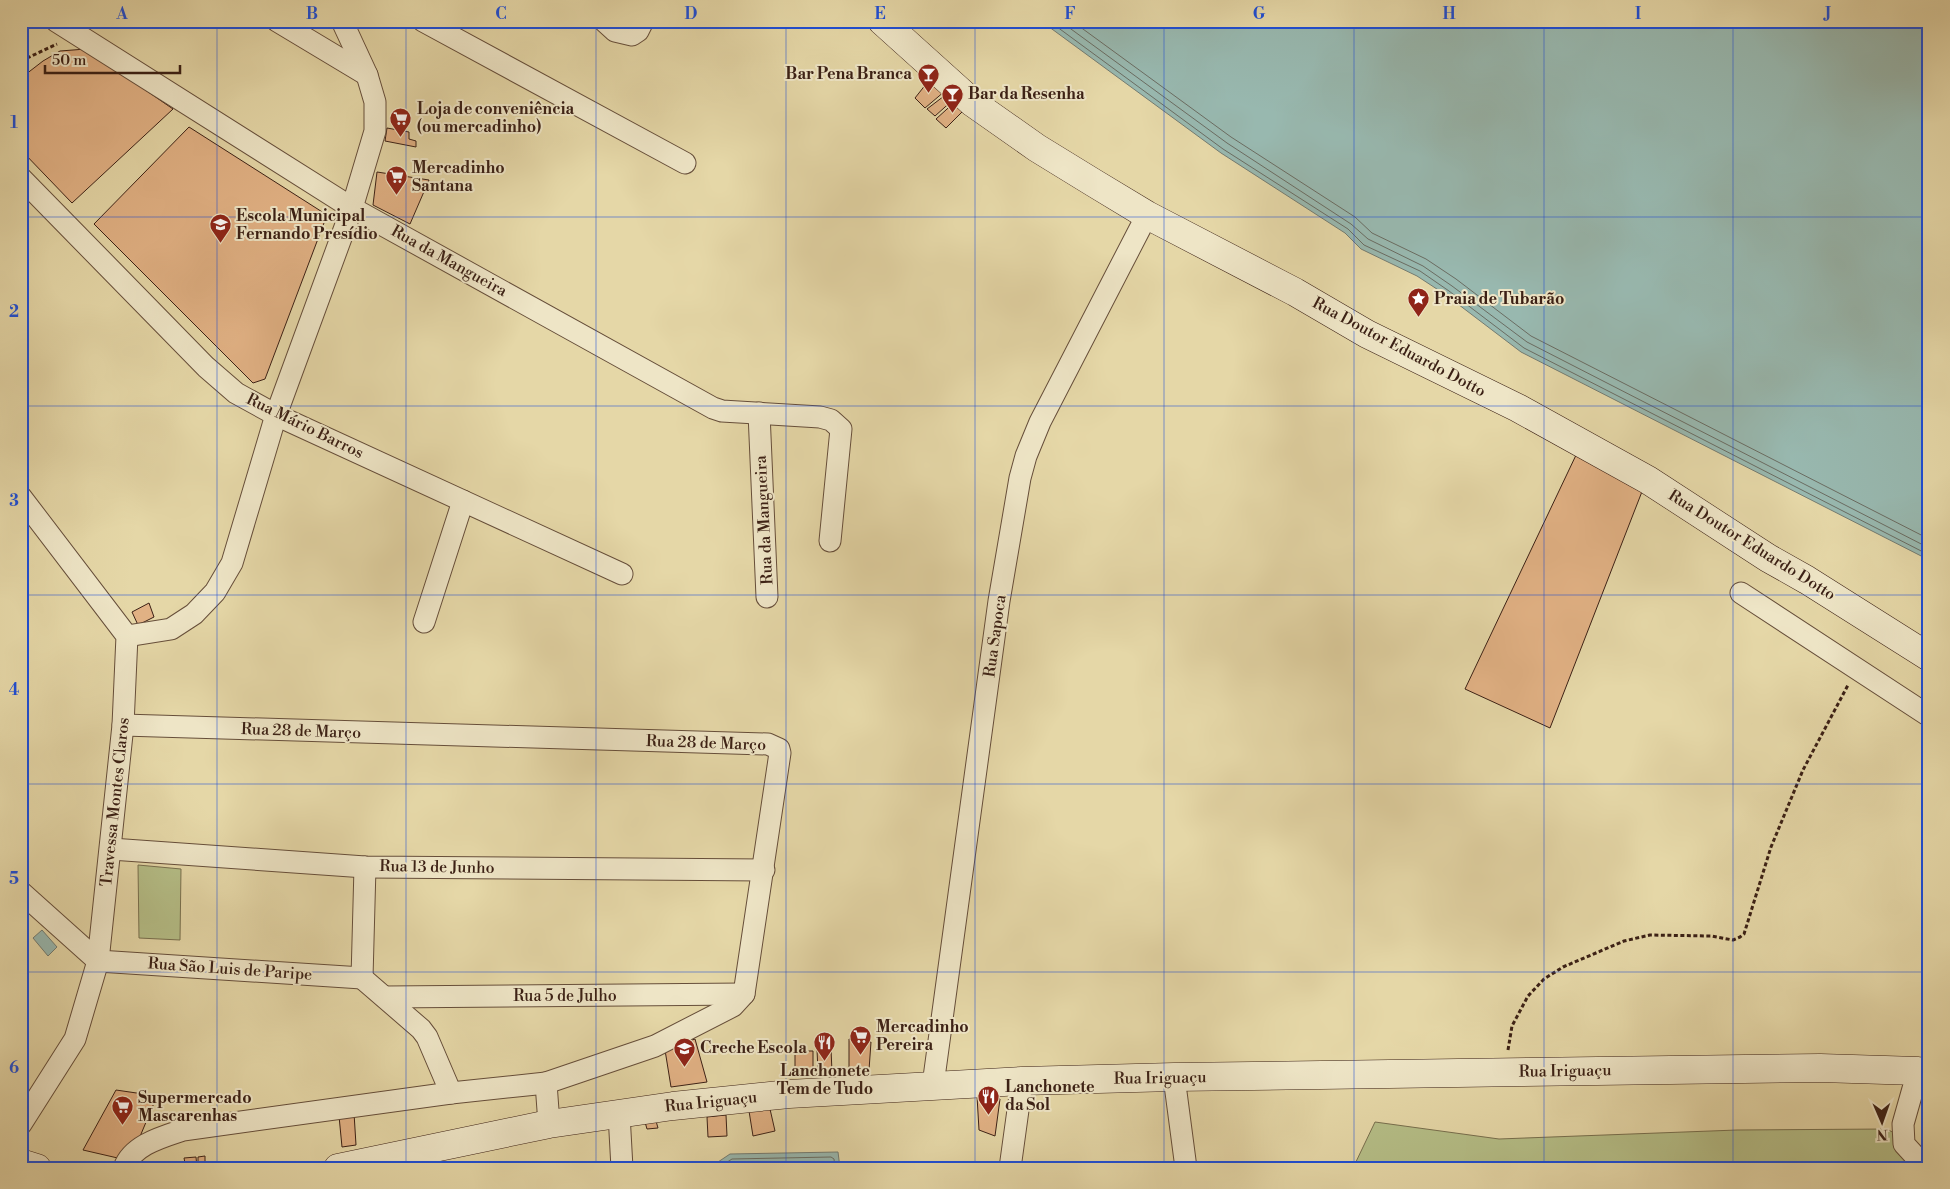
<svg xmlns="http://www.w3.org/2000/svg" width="1950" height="1189" viewBox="0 0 1950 1189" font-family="'Libre Bodoni',serif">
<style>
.green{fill:#b5be87;stroke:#786f4e}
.water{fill:#98b8af;stroke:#737b71}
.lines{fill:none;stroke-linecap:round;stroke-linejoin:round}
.shore{stroke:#6a6c62;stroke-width:1}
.building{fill:#e1b184;stroke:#3b2015}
.minor-casing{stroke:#664e3a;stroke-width:23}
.secondary-casing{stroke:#3b2015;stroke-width:29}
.path{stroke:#3b2015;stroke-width:3;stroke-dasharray:4 2.5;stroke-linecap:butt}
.minor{stroke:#eee5c6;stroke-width:21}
.secondary{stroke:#eee5c6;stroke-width:28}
.grid{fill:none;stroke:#1d4ed8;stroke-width:1;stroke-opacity:0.55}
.labels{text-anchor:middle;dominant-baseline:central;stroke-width:4;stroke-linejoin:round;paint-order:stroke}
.poi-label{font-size:16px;font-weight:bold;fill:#3b2015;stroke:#eee5c6;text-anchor:start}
.street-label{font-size:16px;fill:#3b2015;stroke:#eee5c6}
.neatline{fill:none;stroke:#1d4ed8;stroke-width:2}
.grid-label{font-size:16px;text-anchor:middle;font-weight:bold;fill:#1d4ed8}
</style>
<rect width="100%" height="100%" fill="#e5d7a7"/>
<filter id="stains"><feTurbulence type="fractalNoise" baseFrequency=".004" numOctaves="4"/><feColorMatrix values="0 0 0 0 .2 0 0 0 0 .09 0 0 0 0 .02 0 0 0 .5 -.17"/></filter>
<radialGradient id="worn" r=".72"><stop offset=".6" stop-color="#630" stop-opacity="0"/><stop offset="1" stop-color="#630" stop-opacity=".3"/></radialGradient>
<g class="green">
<polygon points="138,865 181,869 180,940 139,938"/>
<polygon points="1375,1122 1499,1139 1737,1130 1887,1129 1929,1153 1929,1155 1921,1168 1353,1168"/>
</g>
<g class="water">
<polygon points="1041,21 1929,21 1929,560 1521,352 1446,295 1417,276 1361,249 1345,233 1221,153"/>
<polygon points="42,930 57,947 48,956 33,938"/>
<polygon points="838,1152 840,1168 709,1168 730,1154"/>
</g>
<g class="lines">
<g class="shore">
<polyline points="1049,21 1223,149 1348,229 1364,245 1420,271 1449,291 1524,348 1929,555"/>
<polyline points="1060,21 1227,143 1351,224 1368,239 1423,266 1452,286 1527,342 1929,548"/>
<polyline points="1072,21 1231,137 1355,217 1372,233 1426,259 1456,279 1531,336 1929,539"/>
<polyline points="718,1168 732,1159 831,1157 834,1159 835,1168"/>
<polyline points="729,1168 734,1165 826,1163 828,1168"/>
</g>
</g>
<g class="building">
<polygon points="86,49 173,109 72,203 21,150 21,78 43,61 60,51"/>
<polygon points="930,79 945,91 925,108 915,98"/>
<polygon points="948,93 954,99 935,116 927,109"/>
<polygon points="957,100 965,109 946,128 936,119"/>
<polygon points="189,127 327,215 265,379 253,383 94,224"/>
<polygon points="387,128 409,132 409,139 416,141 416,147 385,141"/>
<polygon points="377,172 429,180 410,224 373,205"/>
<polygon points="1577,453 1643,489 1550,728 1465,689"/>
<polygon points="149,603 154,617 138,625 132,612"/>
<polygon points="695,1039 707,1082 671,1087 665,1050"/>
<polygon points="849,1039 871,1042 869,1070 849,1069"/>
<polygon points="831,1049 832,1072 818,1071 817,1050"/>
<polygon points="795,1051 813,1051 813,1071 795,1072"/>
<polygon points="116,1090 157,1096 136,1146 122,1159 83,1150"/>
<polygon points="977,1096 1000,1099 995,1136 979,1130"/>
<polygon points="770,1109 775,1131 753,1136 749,1111"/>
<polygon points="354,1113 356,1145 342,1147 339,1116"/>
<polygon points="726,1115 727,1136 708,1137 707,1117"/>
<polygon points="656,1121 658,1128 647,1129 645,1122"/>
<polygon points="205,1156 205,1168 198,1168 198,1157"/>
<polygon points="196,1157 197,1168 186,1168 184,1158"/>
</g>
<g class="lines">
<defs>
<g id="minor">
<polyline points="56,21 352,208 713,408 722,411 820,417 831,420 841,429 830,541"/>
<polyline points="277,21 367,75"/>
<polyline points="423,21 685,163"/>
<polyline points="604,21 615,31 632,35 638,31 643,21"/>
<polyline points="21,178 206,367 236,393 276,415 622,574"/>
<polyline points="759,413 767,597"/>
<polyline points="21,497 127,636 123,725 98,961 75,1039 21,1124"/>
<polyline points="1741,593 1929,716"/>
<polyline points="424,622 463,501"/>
<polyline points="127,636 171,629 194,614 215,592 232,563 276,415 352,208 375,131 375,102 367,75 342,21"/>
<polyline points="123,725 768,744 779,749 780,753 744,994 733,1006 655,1046 546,1083 549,1124"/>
<polyline points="111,849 365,867 764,870"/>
<polyline points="21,892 98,961 362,978"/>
<polyline points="362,978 421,1029 427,1037 451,1093"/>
<polyline points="362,978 365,867"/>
<polyline points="386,997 744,994"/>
<polyline points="1918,1071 1903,1124 1904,1144 1926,1168"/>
<polyline points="1174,1077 1186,1168"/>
<polyline points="933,1085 999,601 1020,478 1026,456 1040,422 1147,215"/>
<polyline points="619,1114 622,1168"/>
<path d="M124 1168C132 1145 162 1137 183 1130L451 1093 546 1083"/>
<polyline points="1010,1168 1022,1081"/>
</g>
<g id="secondary">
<polyline points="882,21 973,103 1037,148 1094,183 1147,215 1295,292 1367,334 1518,408 1648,480 1768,558 1807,580 1929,657"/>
<polyline points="21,1163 37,1168"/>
<polyline points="338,1168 549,1124 673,1106 789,1094 1022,1081 1174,1077 1820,1068 1918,1071 1929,1074"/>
</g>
</defs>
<use href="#minor" class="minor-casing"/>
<use href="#secondary" class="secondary-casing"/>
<g class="path">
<polyline points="21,61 57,44"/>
<polyline points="1508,1050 1512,1026 1528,996 1544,979 1563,967 1624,941 1650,935 1711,936 1733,940 1740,937 1744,934 1771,847 1803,770 1848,685"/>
</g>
<use href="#minor" class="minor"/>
<use href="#secondary" class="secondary"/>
</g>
<path class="grid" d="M217 21V1168M406 21V1168M596 21V1168M786 21V1168M975 21V1168M1164 21V1168M1354 21V1168M1544 21V1168M1733 21V1168M21 217H1929M21 406H1929M21 595H1929M21 784H1929M21 972H1929"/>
<defs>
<symbol id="bar-pin" viewBox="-11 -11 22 30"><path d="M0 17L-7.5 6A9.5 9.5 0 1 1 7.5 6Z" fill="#8f2418" stroke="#eee5c6"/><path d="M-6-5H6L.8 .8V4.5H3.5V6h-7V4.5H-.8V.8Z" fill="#fff"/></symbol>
<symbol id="supermarket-pin" viewBox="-11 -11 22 30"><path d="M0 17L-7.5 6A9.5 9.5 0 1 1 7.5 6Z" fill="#8f2418" stroke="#eee5c6"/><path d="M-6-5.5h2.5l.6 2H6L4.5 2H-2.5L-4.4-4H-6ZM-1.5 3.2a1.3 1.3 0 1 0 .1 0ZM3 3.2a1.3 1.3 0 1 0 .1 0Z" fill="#fff"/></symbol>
<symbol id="school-pin" viewBox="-11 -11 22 30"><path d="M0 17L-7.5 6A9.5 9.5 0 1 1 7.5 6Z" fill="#8f2418" stroke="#eee5c6"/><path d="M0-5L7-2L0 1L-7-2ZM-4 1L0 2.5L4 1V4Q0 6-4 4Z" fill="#fff"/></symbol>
<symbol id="sight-pin" viewBox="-11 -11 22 30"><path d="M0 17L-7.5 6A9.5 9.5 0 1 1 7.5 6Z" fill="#8f2418" stroke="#eee5c6"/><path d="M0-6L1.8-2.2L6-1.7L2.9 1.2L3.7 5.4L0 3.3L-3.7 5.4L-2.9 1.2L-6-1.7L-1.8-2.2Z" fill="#fff"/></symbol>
<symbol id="restaurant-pin" viewBox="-11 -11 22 30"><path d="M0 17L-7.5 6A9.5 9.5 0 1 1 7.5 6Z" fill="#8f2418" stroke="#eee5c6"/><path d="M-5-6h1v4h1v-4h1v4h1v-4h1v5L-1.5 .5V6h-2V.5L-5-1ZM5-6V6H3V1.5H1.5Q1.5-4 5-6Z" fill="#fff"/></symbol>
</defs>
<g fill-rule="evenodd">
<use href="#bar-pin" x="916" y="62" width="25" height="34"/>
<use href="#bar-pin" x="940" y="82" width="25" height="34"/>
<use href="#supermarket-pin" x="388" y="106" width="25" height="34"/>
<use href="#supermarket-pin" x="384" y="164" width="25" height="34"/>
<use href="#school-pin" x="208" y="212" width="25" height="34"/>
<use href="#sight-pin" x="1406" y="286" width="25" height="34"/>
<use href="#supermarket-pin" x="848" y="1024" width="25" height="34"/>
<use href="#restaurant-pin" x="812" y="1030" width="25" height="34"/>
<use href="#school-pin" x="672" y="1036" width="25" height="34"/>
<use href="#restaurant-pin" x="976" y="1084" width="25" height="34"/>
<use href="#supermarket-pin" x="110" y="1094" width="25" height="34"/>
</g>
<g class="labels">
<g class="poi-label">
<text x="912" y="74" text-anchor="end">Bar Pena Branca</text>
<text x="968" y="94">Bar da Resenha</text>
<text x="417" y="109">Loja de conveniência<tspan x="417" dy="18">(ou mercadinho)</tspan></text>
<text x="412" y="168">Mercadinho<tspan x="412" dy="18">Santana</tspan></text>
<text x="236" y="216">Escola Municipal<tspan x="236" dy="18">Fernando Presídio</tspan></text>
<text x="1434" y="299">Praia de Tubarão</text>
<text x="876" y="1027">Mercadinho<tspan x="876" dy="18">Pereira</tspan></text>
<text x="700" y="1048">Creche Escola</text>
<text x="825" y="1071" text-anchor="middle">Lanchonete<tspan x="825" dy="18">Tem de Tudo</tspan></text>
<text x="1005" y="1087">Lanchonete<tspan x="1005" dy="18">da Sol</tspan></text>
<text x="138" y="1098">Supermercado<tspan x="138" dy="18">Mascarenhas</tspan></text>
</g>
<g class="street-label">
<text transform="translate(449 261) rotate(29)">Rua da Mangueira</text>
<text transform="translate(1399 347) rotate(28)">Rua Doutor Eduardo Dotto</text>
<text transform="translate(305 426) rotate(26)">Rua Mário Barros</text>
<text transform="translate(764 520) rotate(-93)">Rua da Mangueira</text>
<text transform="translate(1752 545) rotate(32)">Rua Doutor Eduardo Dotto</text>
<text transform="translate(995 636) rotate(-82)">Rua Sapoca</text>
<text transform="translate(301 731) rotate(2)">Rua 28 de Março</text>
<text transform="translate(706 743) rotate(2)">Rua 28 de Março</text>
<text transform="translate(115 802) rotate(-84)">Travessa Montes Claros</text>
<text transform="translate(437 867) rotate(1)">Rua 13 de Junho</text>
<text transform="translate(230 969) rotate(4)">Rua São Luis de Paripe</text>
<text x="565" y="996">Rua 5 de Julho</text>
<text transform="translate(1565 1071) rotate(-1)">Rua Iriguaçu</text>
<text transform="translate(1160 1078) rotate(-1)">Rua Iriguaçu</text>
<text transform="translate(711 1102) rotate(-6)">Rua Iriguaçu</text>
</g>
</g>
<rect width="1950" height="1189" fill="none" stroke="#e5d7a7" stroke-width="55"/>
<g transform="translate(1882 1122) rotate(178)" stroke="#eee5c6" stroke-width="4" paint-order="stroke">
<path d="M0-4L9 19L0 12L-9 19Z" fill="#3b2015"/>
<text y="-8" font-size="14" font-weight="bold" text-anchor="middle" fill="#3b2015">N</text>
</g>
<path d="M45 65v8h135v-8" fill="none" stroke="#3b2015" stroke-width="2.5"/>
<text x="52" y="65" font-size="15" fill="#3b2015" stroke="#eee5c6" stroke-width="4" paint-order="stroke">50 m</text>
<rect x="28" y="28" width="1894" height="1134" class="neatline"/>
<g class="grid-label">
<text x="122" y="19">A</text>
<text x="312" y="19">B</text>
<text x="501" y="19">C</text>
<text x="691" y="19">D</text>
<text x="880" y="19">E</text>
<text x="1070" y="19">F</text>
<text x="1259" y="19">G</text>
<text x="1449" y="19">H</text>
<text x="1638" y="19">I</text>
<text x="1828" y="19">J</text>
<text x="14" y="128">1</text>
<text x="14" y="317">2</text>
<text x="14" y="506">3</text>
<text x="14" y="695">4</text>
<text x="14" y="884">5</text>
<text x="14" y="1073">6</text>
</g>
<rect width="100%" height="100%" filter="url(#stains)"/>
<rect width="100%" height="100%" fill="url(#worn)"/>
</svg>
